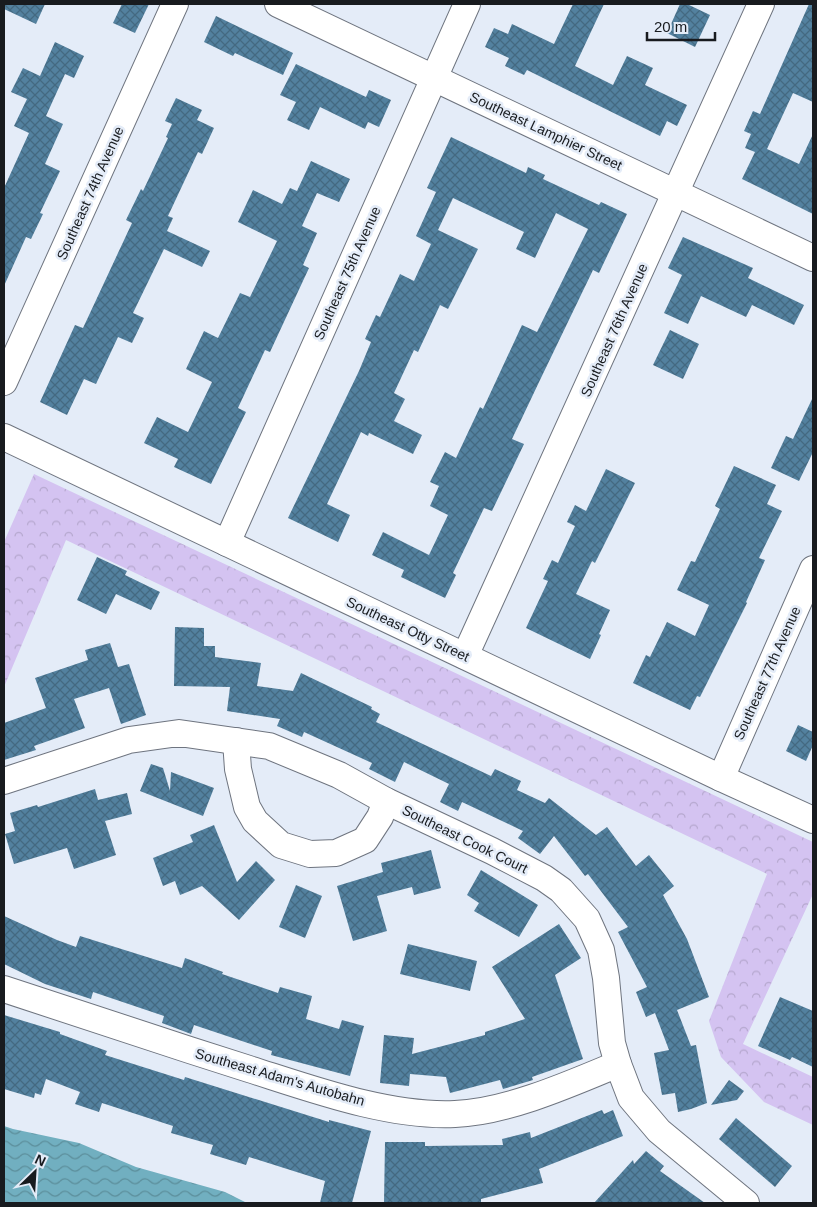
<svg xmlns="http://www.w3.org/2000/svg" width="817" height="1207" viewBox="0 0 817 1207" font-family="Helvetica,sans-serif">
<style>
.forest{fill:url(#forest-crowns)}
.water{fill:url(#water-waves)}
.building{fill:url(#building-cross-hatch)}
.lines{fill:none;stroke-linecap:round;stroke-linejoin:round}
.street-casing{stroke:#6e747f;stroke-width:28}
.street{stroke:#fff;stroke-width:26}
.labels{text-anchor:middle;dominant-baseline:central;stroke-width:5;stroke-linejoin:round;paint-order:stroke}
.street-label{font-size:14px;fill:#181b1f;stroke:#e4ecf8}
</style>
<defs>
<pattern id="forest-crowns" width="20" height="18" patternUnits="userSpaceOnUse" patternTransform="scale(1.25)"><rect width="20" height="18" fill="#d4c3f1"/><path d="M2 6a3 3 0 1 1 6 0M12 15a3 3 0 1 1 6 0" fill="none" stroke="#b5a7ce"/></pattern>
<pattern id="water-waves" width="16" height="10" patternUnits="userSpaceOnUse" patternTransform="scale(1.25)"><rect width="16" height="10" fill="#71afc0"/><path d="M0 5q4-4 8 0t8 0" fill="none" stroke="#5c8e9b"/></pattern>
<pattern id="building-cross-hatch" width="8" height="8" patternUnits="userSpaceOnUse" patternTransform="scale(1.25)"><rect width="8" height="8" fill="#53819f"/><path d="M0 0l8 8M0 8l8-8" fill="none" stroke="#446981"/></pattern>
</defs>
<rect width="100%" height="100%" fill="#e4ecf8"/>
<polygon class="forest" points="34,474 813,842 813,894 743,1044 813,1077 813,1125 764,1102 721,1057 709,1021 767,874 66,540 4,687 4,542"/>
<polygon class="water" points="4,1126 13,1129 79,1143 136,1167 225,1192 247,1203 4,1203"/>
<g class="building">
<polygon points="4,4 45,4 36,24 4,9"/>
<polygon points="122,4 149,4 135,33 113,23"/>
<polygon points="573,4 604,4 575,66 613,85 627,56 653,68 645,85 687,105 677,126 667,121 660,136 527,70 524,75 505,66 509,58 485,47 494,28 508,34 512,24 554,44"/>
<polygon points="680,4 687,4 710,15 695,47 667,33"/>
<polygon points="809,4 813,4 813,102 793,93 767,149 799,164 813,134 813,214 742,179 755,152 745,148 751,134 744,131 753,111 760,114"/>
<polygon points="216,16 293,53 283,75 235,53 233,56 204,42"/>
<polygon points="55,42 84,56 74,78 65,74 46,116 63,124 45,164 60,171 40,213 43,214 31,239 26,237 4,286 4,188 29,133 14,126 27,99 11,92 23,68 40,76"/>
<polygon points="296,64 366,97 369,90 391,100 379,127 368,122 365,129 320,107 309,130 287,120 296,102 280,95"/>
<polygon points="176,98 202,110 197,120 214,128 202,154 198,152 168,216 173,218 167,231 210,251 202,267 164,249 133,313 144,318 132,343 118,337 96,384 84,379 67,415 40,402 75,325 83,328 132,223 126,220 141,189 143,191 168,138 166,137 172,124 165,121"/>
<polygon points="451,137 526,173 528,167 545,175 543,179 599,205 601,202 627,214 599,273 593,270 540,380 512,439 524,444 492,511 484,508 453,573 456,575 445,598 401,577 404,570 372,555 383,532 429,555 448,515 430,506 439,486 430,482 445,452 456,458 480,407 483,409 522,325 537,332 588,229 556,213 535,258 516,249 524,232 453,198 438,230 478,249 448,309 440,305 418,352 414,350 394,393 405,399 394,421 422,435 413,454 369,433 368,436 361,432 327,504 350,515 338,542 288,518 359,371 371,342 365,339 376,315 380,317 400,274 414,281 431,244 416,236 436,192 427,188"/>
<polygon points="311,161 350,179 339,202 317,193 302,226 317,233 303,265 309,268 270,352 265,350 238,408 246,412 211,484 174,467 178,459 144,443 157,417 188,432 212,382 186,369 204,331 218,338 240,293 250,297 277,241 238,222 253,190 282,204 290,188 297,191"/>
<polygon points="683,237 753,268 748,278 804,305 794,325 752,305 746,317 701,296 688,324 664,313 682,275 668,268"/>
<polygon points="670,330 699,344 683,379 653,365"/>
<polygon points="813,397 813,452 799,481 771,468 786,436 793,439"/>
<polygon points="734,466 776,485 767,504 782,511 759,558 765,560 746,602 747,603 700,697 697,696 690,710 633,683 646,655 650,657 667,622 695,636 709,605 677,590 691,561 695,562 720,509 715,506"/>
<polygon points="606,469 635,483 595,563 592,561 576,594 610,610 599,634 601,635 590,659 526,628 548,581 543,579 552,560 558,563 575,526 567,522 575,505 586,511"/>
<polygon points="97,557 127,571 125,575 160,592 151,610 116,594 106,614 77,600"/>
<polygon points="175,627 204,628 204,646 215,646 215,657 261,663 257,686 293,691 301,673 372,707 371,709 380,714 376,722 491,776 495,769 521,781 517,790 545,803 549,798 596,835 607,827 636,866 649,855 674,886 663,895 687,939 709,997 677,1010 691,1046 696,1045 707,1103 691,1109 678,1112 675,1093 662,1095 654,1053 669,1050 655,1013 646,1017 636,992 647,987 618,932 628,927 588,874 585,876 554,836 540,854 518,838 523,831 462,802 458,811 440,802 449,784 404,762 395,782 369,769 372,763 304,732 302,737 277,726 280,719 227,711 230,687 174,686"/>
<polygon points="110,643 118,667 129,664 146,715 121,724 109,688 74,699 85,728 34,746 36,750 4,760 4,723 46,708 35,678 88,660 85,650"/>
<polygon points="798,725 813,732 813,745 806,761 786,751"/>
<polygon points="151,764 163,768 170,791 171,772 214,788 203,816 140,791"/>
<polygon points="95,789 98,800 127,793 132,814 105,821 116,855 74,869 67,848 14,864 5,834 15,831 10,813 37,805 38,807"/>
<polygon points="214,825 237,882 256,861 275,880 239,920 202,886 180,895 175,881 163,886 153,858 193,842 190,835"/>
<polygon points="431,850 441,888 414,895 412,887 377,896 387,931 353,941 337,886 383,872 381,863"/>
<polygon points="481,870 538,905 519,937 474,911 479,903 467,895"/>
<polygon points="296,885 322,896 305,938 279,927"/>
<polygon points="4,916 57,940 76,947 80,936 182,968 185,958 223,972 222,974 278,993 280,987 312,996 306,1019 339,1029 342,1020 364,1026 350,1076 271,1055 272,1051 194,1025 191,1034 162,1023 164,1016 93,992 91,999 45,984 4,964"/>
<polygon points="559,924 581,958 555,975 583,1059 532,1077 533,1080 503,1089 500,1080 450,1093 446,1077 410,1074 409,1086 380,1083 384,1035 414,1038 412,1054 485,1035 485,1032 525,1019 492,967"/>
<polygon points="408,944 477,961 470,991 400,974"/>
<polygon points="780,997 813,1011 813,1067 792,1057 790,1060 758,1046"/>
<polygon points="4,1015 60,1032 60,1034 107,1051 105,1055 184,1080 185,1077 329,1122 329,1120 371,1131 352,1203 320,1203 325,1181 249,1157 246,1165 210,1154 213,1145 171,1133 173,1126 102,1103 99,1112 75,1104 80,1092 46,1079 41,1095 35,1093 34,1098 4,1089"/>
<polygon points="729,1080 744,1091 737,1100 711,1105"/>
<polygon points="602,1110 604,1114 613,1110 623,1136 539,1169 543,1183 481,1199 481,1203 384,1203 385,1142 425,1142 425,1146 503,1145 502,1139 530,1132 531,1138"/>
<polygon points="736,1118 792,1166 775,1187 719,1139"/>
<polygon points="646,1151 664,1166 660,1171 705,1203 594,1203 633,1160 634,1164"/>
</g>
<g class="lines">
<defs>
<g id="street">
<polyline points="278,4 813,258"/>
<polyline points="4,382 175,4"/>
<polyline points="4,437 721,778 813,820"/>
<polyline points="227,543 467,4"/>
<polyline points="465,656 761,4"/>
<polyline points="236,741 238,769 247,807 255,821 281,845 310,854 336,853 365,840 380,817 386,801"/>
<polyline points="721,778 813,569"/>
<polyline points="4,781 129,740 179,733 269,746 339,775 386,801 492,851 544,878 561,890 587,919 601,950 606,978 612,1043 618,1064 631,1098 659,1131 746,1203"/>
<path d="M4 989C85 1016 167 1043 249 1069 312 1089 388 1117 455 1114 507 1112 570 1084 618 1064"/>
</g>
</defs>
<use href="#street" class="street-casing"/>
<use href="#street" class="street"/>
</g>
<g class="labels">
<g class="street-label">
<text transform="translate(546 131) rotate(25)">Southeast Lamphier Street</text>
<text transform="translate(90 193) rotate(-66)">Southeast 74th Avenue</text>
<text transform="translate(347 273) rotate(-66)">Southeast 75th Avenue</text>
<text transform="translate(614 330) rotate(-66)">Southeast 76th Avenue</text>
<text transform="translate(408 629) rotate(25)">Southeast Otty Street</text>
<text transform="translate(767 673) rotate(-66)">Southeast 77th Avenue</text>
<text transform="translate(465 839) rotate(26)">Southeast Cook Court</text>
<text transform="translate(280 1077) rotate(16)">Southeast Adam's Autobahn</text>
</g>
</g>
<rect width="817" height="1207" fill="none" stroke="#181b1f" stroke-width="10"/>
<g transform="translate(35 1172) rotate(25)" stroke="#e4ecf8" stroke-width="4" paint-order="stroke">
<path d="M0-4L9 19L0 12L-9 19Z" fill="#181b1f"/>
<text y="-8" font-size="14" font-weight="bold" text-anchor="middle" fill="#181b1f">N</text>
</g>
<path d="M647 32v8h68v-8" fill="none" stroke="#181b1f" stroke-width="2.5"/>
<text x="654" y="32" font-size="15" fill="#181b1f" stroke="#e4ecf8" stroke-width="4" paint-order="stroke">20 m</text>
</svg>
